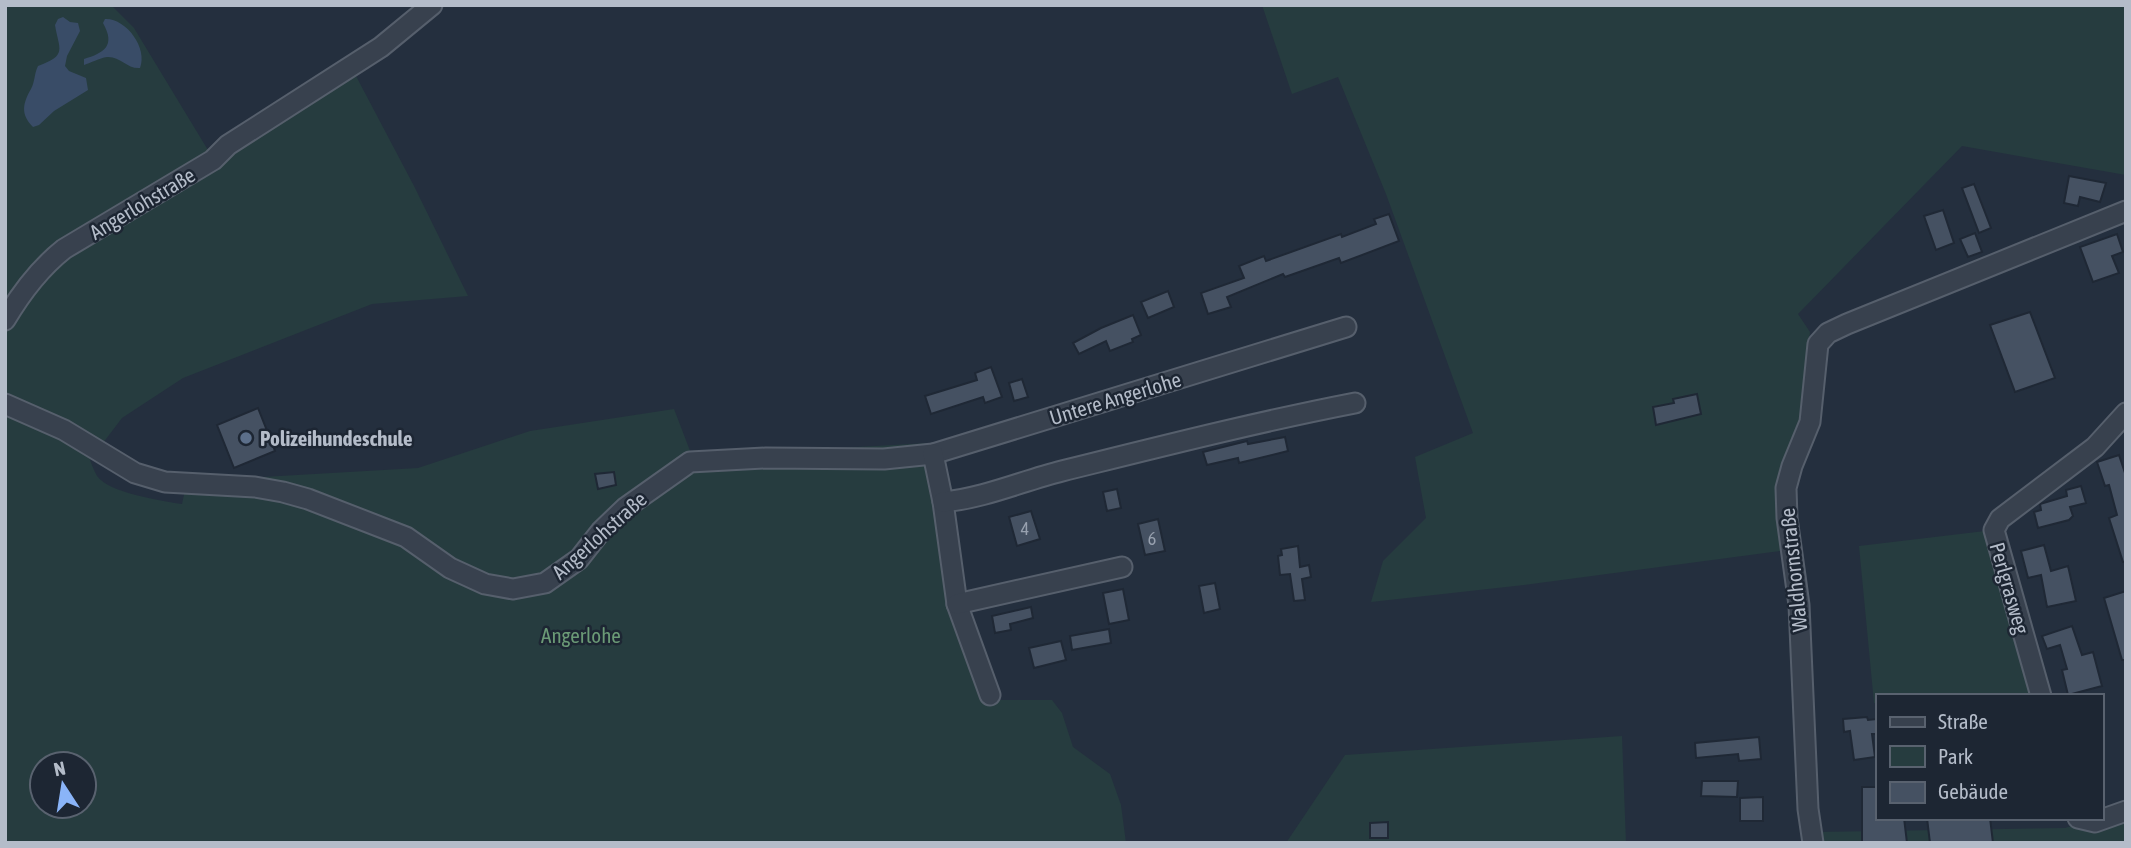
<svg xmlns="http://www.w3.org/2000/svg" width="2131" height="848" viewBox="0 0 2131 848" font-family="'Asap Condensed',sans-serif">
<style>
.green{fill:#263c3f;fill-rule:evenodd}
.water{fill:#394c67}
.building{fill:#455162;stroke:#1f2835;stroke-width:2}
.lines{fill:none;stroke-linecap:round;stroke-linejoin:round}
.minor-casing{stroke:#565f6c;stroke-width:23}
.minor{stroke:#38414e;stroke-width:19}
.service-dot{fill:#5c6f8a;stroke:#1d2633;stroke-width:2.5}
.labels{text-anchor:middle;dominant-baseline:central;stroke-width:5;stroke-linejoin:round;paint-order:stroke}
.number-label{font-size:18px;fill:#98a1af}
.street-label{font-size:21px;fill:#b4bcc9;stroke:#1d2633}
.poi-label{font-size:21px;font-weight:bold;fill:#b4bcc9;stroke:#1d2633;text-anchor:start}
.park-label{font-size:21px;fill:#6b9a76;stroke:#1d2633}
</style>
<rect width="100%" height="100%" fill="#242f3e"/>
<g class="green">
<path d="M5 5H111L134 28 214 160 356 76 414 186 468 296 372 304 183 378 122 418 90 460C92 465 94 471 97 476 109 493 162 501 182 504L185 490 226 479 418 468 530 431 674 409 692 456 929 443 945 578 988 700H1052L1062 713 1073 747 1110 774 1121 805 1126 843H5ZM42 764H84V806H42Z"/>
<polygon points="1262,5 2126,5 2126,175 1962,146 1798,314 1810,332 1787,550 1524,585 1371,602 1383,561 1426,518 1415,457 1473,433 1386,194 1338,77 1292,94"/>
<polygon points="1985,531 2031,693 1994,696 1877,696 1877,703 1874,703 1859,546"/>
<polygon points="1622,736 1626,843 1286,843 1345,755"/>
<polygon points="2126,810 2126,843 1819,843 1817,832 2065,828"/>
</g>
<g class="water">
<path d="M63 17 70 22 78 23 80 31 67 56 65 66 69 71 86 78 88 90 54 111 39 125 33 127C20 114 23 103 31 89 35 82 34 74 38 66 68 55 59 50 55 25L58 19Z"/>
<path d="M105 19C126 18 148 48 140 68 127 69 120 56 107 57 99 58 91 63 84 65V59C104 53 116 46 103 23Z"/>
</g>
<g class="building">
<polygon points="2069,176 2106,183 2100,202 2080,197 2078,206 2064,203"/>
<polygon points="1974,184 1991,228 1979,233 1962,188"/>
<polygon points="1943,210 1954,243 1936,250 1924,216"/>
<polygon points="1389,214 1399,241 1341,263 1339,258 1285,277 1283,274 1227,297 1231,307 1208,314 1201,293 1244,278 1239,266 1264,256 1266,261 1341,234 1342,237 1376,224 1374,219"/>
<polygon points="1975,233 1982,252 1968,257 1960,239"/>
<polygon points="2117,234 2123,252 2112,256 2119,273 2093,282 2080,247"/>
<polygon points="1168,291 1174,307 1148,318 1141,302"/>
<polygon points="2030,312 2055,378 2015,392 1990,325"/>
<polygon points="1133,315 1141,335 1132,339 1133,342 1110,351 1106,341 1079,354 1073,343 1101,328"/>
<polygon points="991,367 1002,397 985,403 983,397 931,414 925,396 977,380 975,373"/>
<polygon points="1022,379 1028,397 1014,401 1009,383"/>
<polygon points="1697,394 1701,414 1656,425 1653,407 1674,403 1673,399"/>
<polygon points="258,408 275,451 234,468 217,425"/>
<polygon points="1285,437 1288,451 1239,463 1238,458 1207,465 1203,452 1247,441 1248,444"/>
<polygon points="2119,455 2126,476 2126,562 2123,562 2109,518 2117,515 2109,485 2105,486 2097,462"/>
<polygon points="614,472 616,485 598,489 595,474"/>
<polygon points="2081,486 2086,503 2070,507 2073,516 2069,520 2038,528 2034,512 2041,510 2040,504 2067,496 2066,490"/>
<polygon points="1117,489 1121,508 1107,511 1103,492"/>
<polygon points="1031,511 1040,539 1017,546 1009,517"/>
<polygon points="1158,519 1165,551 1145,555 1138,524"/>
<polygon points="2044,545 2051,571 2068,566 2076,601 2047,607 2041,575 2028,578 2021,551"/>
<polygon points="1298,546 1300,567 1309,565 1311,577 1302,579 1305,600 1294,601 1290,574 1280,575 1278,556 1282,555 1281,549"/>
<polygon points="1215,583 1220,609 1204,613 1199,586"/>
<polygon points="1123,589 1129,620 1109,624 1103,593"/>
<polygon points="2126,591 2126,660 2122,660 2104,598"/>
<polygon points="1031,607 1033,618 1010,624 1011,630 995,633 992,616"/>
<polygon points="2072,626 2082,655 2093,652 2102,686 2068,695 2062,670 2067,669 2060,645 2047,649 2042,636"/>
<polygon points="1109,629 1111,643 1072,650 1070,636"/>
<polygon points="1061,641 1066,660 1034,668 1029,648"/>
<polygon points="1867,717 1868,720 1877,719 1877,734 1872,734 1875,757 1854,760 1850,731 1844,732 1843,719"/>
<polygon points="1759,737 1761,759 1739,761 1738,754 1696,758 1695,743"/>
<polygon points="1702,781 1738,781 1737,797 1701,796"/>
<polygon points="1862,787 1877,787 1877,818 1904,818 1907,843 1862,843"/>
<polygon points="1763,797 1763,821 1740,821 1740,798"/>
<polygon points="1927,818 1990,818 1993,843 1930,843"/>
<polygon points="1388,822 1388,838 1370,838 1370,823"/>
</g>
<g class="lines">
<defs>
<g id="minor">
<path d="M5 320C21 293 40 268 64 249L213 160 228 145 381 47 432 5"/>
<polyline points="5,404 64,430 135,473 165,482 255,487 283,492 308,499 406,537 450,568 485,584 513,589 545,583 579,559 601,531 625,508 690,462 766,458 884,459 933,454 1346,327"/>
<polyline points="933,454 943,502 957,604 990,695"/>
<path d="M943 502C985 498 1022 481 1062 471 1159 447 1257 422 1355 403"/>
<polyline points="957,604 1122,567"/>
<polyline points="2041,696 1994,530 2000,519 2095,447 2126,413"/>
<polyline points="2078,818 2095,822 2126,811"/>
<polyline points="1813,843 1808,809 1799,605 1787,518 1786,488 1792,466 1810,422 1818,344 1828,333 1847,324 2126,211"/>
</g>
</defs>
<use href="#minor" class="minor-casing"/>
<use href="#minor" class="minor"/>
</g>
<circle class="service-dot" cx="246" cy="438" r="7"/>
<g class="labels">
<g class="number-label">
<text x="1025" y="528">4</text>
<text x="1152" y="538">6</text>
</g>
<g class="street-label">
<text transform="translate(142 203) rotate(-31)">Angerlohstraße</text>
<text transform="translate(1115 398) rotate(-17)">Untere Angerlohe</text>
<text transform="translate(599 535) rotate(-42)">Angerlohstraße</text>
<text transform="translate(1793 570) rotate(-96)">Waldhornstraße</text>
<text transform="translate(2010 588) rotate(74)">Perlgrasweg</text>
</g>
<g class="poi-label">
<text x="260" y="438">Polizeihundeschule</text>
</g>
<g class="park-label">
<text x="581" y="635">Angerlohe</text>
</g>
</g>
<rect width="2131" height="848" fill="none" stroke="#b4bcc9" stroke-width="14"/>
<rect x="1876" y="694" width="228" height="126" fill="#1d2633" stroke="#59626f" stroke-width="2"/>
<rect x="1890" y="717" width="35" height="10" fill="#38414e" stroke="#59626f" stroke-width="2"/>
<text x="1938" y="729" font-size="21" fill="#b4bcc9">Straße</text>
<rect x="1890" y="746" width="35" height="21" fill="#263c3f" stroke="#59626f" stroke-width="2"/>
<text x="1938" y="764" font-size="21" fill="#b4bcc9">Park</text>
<rect x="1890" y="782" width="35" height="21" fill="#455162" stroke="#59626f" stroke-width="2"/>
<text x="1938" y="799" font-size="21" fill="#b4bcc9">Gebäude</text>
<g transform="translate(63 785) rotate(348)"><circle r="33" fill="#1d2633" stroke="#59626f" stroke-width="2"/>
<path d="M0-5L12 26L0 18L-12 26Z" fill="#8ab4f8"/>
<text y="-10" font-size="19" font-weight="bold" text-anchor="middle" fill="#b4bcc9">N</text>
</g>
</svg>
